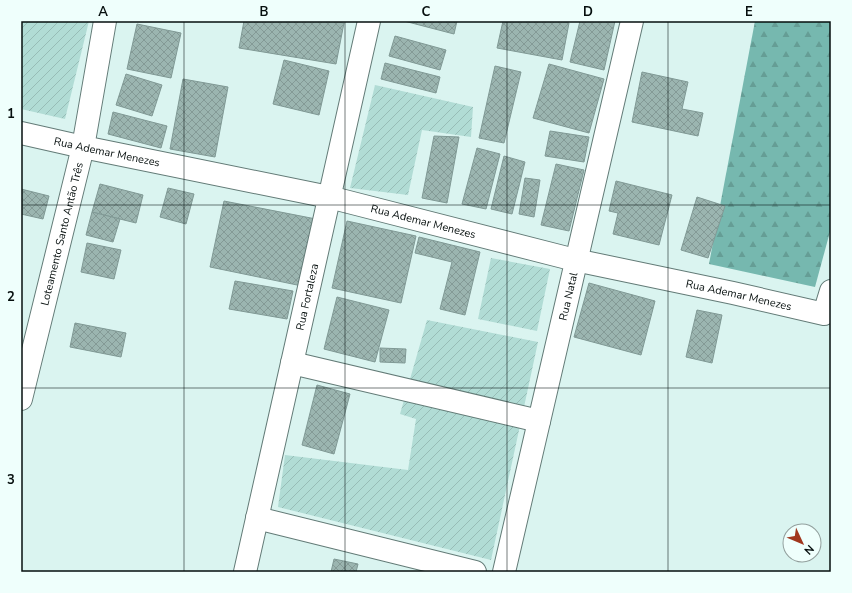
<svg xmlns="http://www.w3.org/2000/svg" width="852" height="593" viewBox="0 0 852 593" font-family="'Nunito Sans',sans-serif">
<style>
.forest{fill:url(#forest-firs)}
.garden{fill:url(#garden-furrows)}
.building{fill:url(#building-cross-hatch);stroke:#809995}
.lines{fill:none;stroke-linecap:round;stroke-linejoin:round}
.street-casing{stroke:#637b77;stroke-width:24}
.street{stroke:#fff;stroke-width:22}
.grid{fill:none;stroke:#060f0e;stroke-width:1;stroke-opacity:0.55}
.labels{text-anchor:middle;dominant-baseline:central;stroke-width:3;stroke-linejoin:round;paint-order:stroke}
.street-label{font-size:11px;fill:#060f0e;stroke:#effffc}
.neatline{fill:none;stroke:#060f0e;stroke-width:1.5}
.grid-label{font-size:13px;text-anchor:middle;font-weight:bold;fill:#060f0e}
</style>
<defs>
<pattern id="forest-firs" width="22" height="20" patternUnits="userSpaceOnUse"><rect width="22" height="20" fill="#76b8af"/><path d="M5 1l3.5 6h-7zM16 11l3.5 6h-7z" fill="#659d95"/></pattern>
<pattern id="garden-furrows" width="10" height="10" patternUnits="userSpaceOnUse"><rect width="10" height="10" fill="#b1dcd5"/><path d="M-1 1l2-2M0 10L10 0M9 11l2-2" fill="none" stroke="#97bcb6"/></pattern>
<pattern id="building-cross-hatch" width="8" height="8" patternUnits="userSpaceOnUse"><rect width="8" height="8" fill="#9bb5b0"/><path d="M0 0l8 8M0 8l8-8" fill="none" stroke="#849a96"/></pattern>
</defs>
<rect width="100%" height="100%" fill="#daf4f0"/>
<polygon class="forest" points="755,21 831,21 831,228 815,287 709,264"/>
<g class="garden">
<polygon points="21,21 89,21 65,119 21,109"/>
<polygon points="375,85 473,107 471,137 422,130 408,195 350,188"/>
<polygon points="491,258 550,269 537,331 478,319"/>
<polygon points="427,320 538,342 491,560 278,507 285,455 408,470 416,419 400,414"/>
</g>
<g class="building">
<polygon points="244,21 331,21 344,23 336,64 239,48"/>
<polygon points="404,21 457,21 454,34"/>
<polygon points="503,21 559,21 569,23 562,60 497,48"/>
<polygon points="580,21 615,21 604,70 570,62"/>
<polygon points="137,24 181,33 171,78 127,69"/>
<polygon points="395,36 446,50 440,70 389,56"/>
<polygon points="284,60 329,71 319,115 273,104"/>
<polygon points="385,63 440,77 436,93 381,79"/>
<polygon points="549,64 604,79 589,133 533,118"/>
<polygon points="495,66 521,72 504,143 479,138"/>
<polygon points="642,72 688,82 682,109 703,113 698,136 632,122"/>
<polygon points="126,74 162,85 152,116 116,105"/>
<polygon points="183,79 228,87 215,157 170,149"/>
<polygon points="113,112 167,126 161,148 108,134"/>
<polygon points="550,131 589,137 584,162 545,156"/>
<polygon points="434,136 459,137 447,203 422,198"/>
<polygon points="477,148 500,154 486,209 462,204"/>
<polygon points="504,156 525,162 512,214 491,209"/>
<polygon points="556,164 584,170 569,231 541,225"/>
<polygon points="525,178 540,180 534,217 519,214"/>
<polygon points="616,181 672,195 659,245 613,234 618,213 609,211"/>
<polygon points="100,184 143,195 136,223 92,212"/>
<polygon points="168,188 194,194 186,224 160,217"/>
<polygon points="21,189 49,196 43,219 21,214"/>
<polygon points="697,197 725,206 708,258 681,250"/>
<polygon points="224,201 316,219 302,286 210,267"/>
<polygon points="92,212 120,219 113,242 86,235"/>
<polygon points="347,221 416,236 401,303 332,288"/>
<polygon points="419,237 480,252 465,315 440,309 452,262 415,253"/>
<polygon points="87,243 121,250 114,279 81,272"/>
<polygon points="235,281 293,291 287,319 229,309"/>
<polygon points="589,283 655,301 641,355 574,337"/>
<polygon points="337,297 389,310 375,362 324,349"/>
<polygon points="697,310 722,315 712,363 686,357"/>
<polygon points="75,323 126,333 121,357 70,347"/>
<polygon points="380,348 406,349 405,363 380,362"/>
<polygon points="317,385 350,394 334,454 302,445"/>
<polygon points="334,559 358,564 356,572 331,572"/>
</g>
<g class="lines">
<defs>
<g id="street">
<path id="s1" d="M21 133 83 147 329 197 575 260 733 293 824 314 831 291"/>
<polyline points="292,363 539,421"/>
<path id="s2" d="M21 399 83 147 105 21"/>
<polyline points="257,518 475,572"/>
<path id="s3" d="M245 572 369 21"/>
<path id="s4" d="M504 572 632 21"/>
</g>
</defs>
<use href="#street" class="street-casing"/>
<use href="#street" class="street"/>
</g>
<path class="grid" d="M184 21V572M345 21V572M507 21V572M668 21V572M21 205H831M21 388H831"/>
<g class="labels">
<g class="street-label">
<text stroke="none"><textPath href="#s1" startOffset="88">Rua Ademar Menezes</textPath></text>
<text stroke="none"><textPath href="#s1" startOffset="412">Rua Ademar Menezes</textPath></text>
<text stroke="none"><textPath href="#s2" startOffset="170">Loteamento Santo Antão Três</textPath></text>
<text stroke="none"><textPath href="#s1" startOffset="736">Rua Ademar Menezes</textPath></text>
<text stroke="none"><textPath href="#s3" startOffset="282">Rua Fortaleza</textPath></text>
<text stroke="none"><textPath href="#s4" startOffset="283">Rua Natal</textPath></text>
</g>
</g>
<rect width="852" height="593" fill="none" stroke="#effffc" stroke-width="44"/>
<g transform="translate(802 543) rotate(134)"><circle r="19" fill="#effffc" stroke="#929f9d"/>
<path d="M0-3L7 15L0 10L-7 15Z" fill="#a0371e"/>
<text y="-6" font-size="11" font-weight="bold" text-anchor="middle" fill="#060f0e">N</text>
</g>
<rect x="22" y="22" width="808" height="549" class="neatline"/>
<g class="grid-label">
<text x="103" y="16">A</text>
<text x="264" y="16">B</text>
<text x="426" y="16">C</text>
<text x="588" y="16">D</text>
<text x="749" y="16">E</text>
<text x="11" y="118">1</text>
<text x="11" y="301">2</text>
<text x="11" y="484">3</text>
</g>
</svg>
